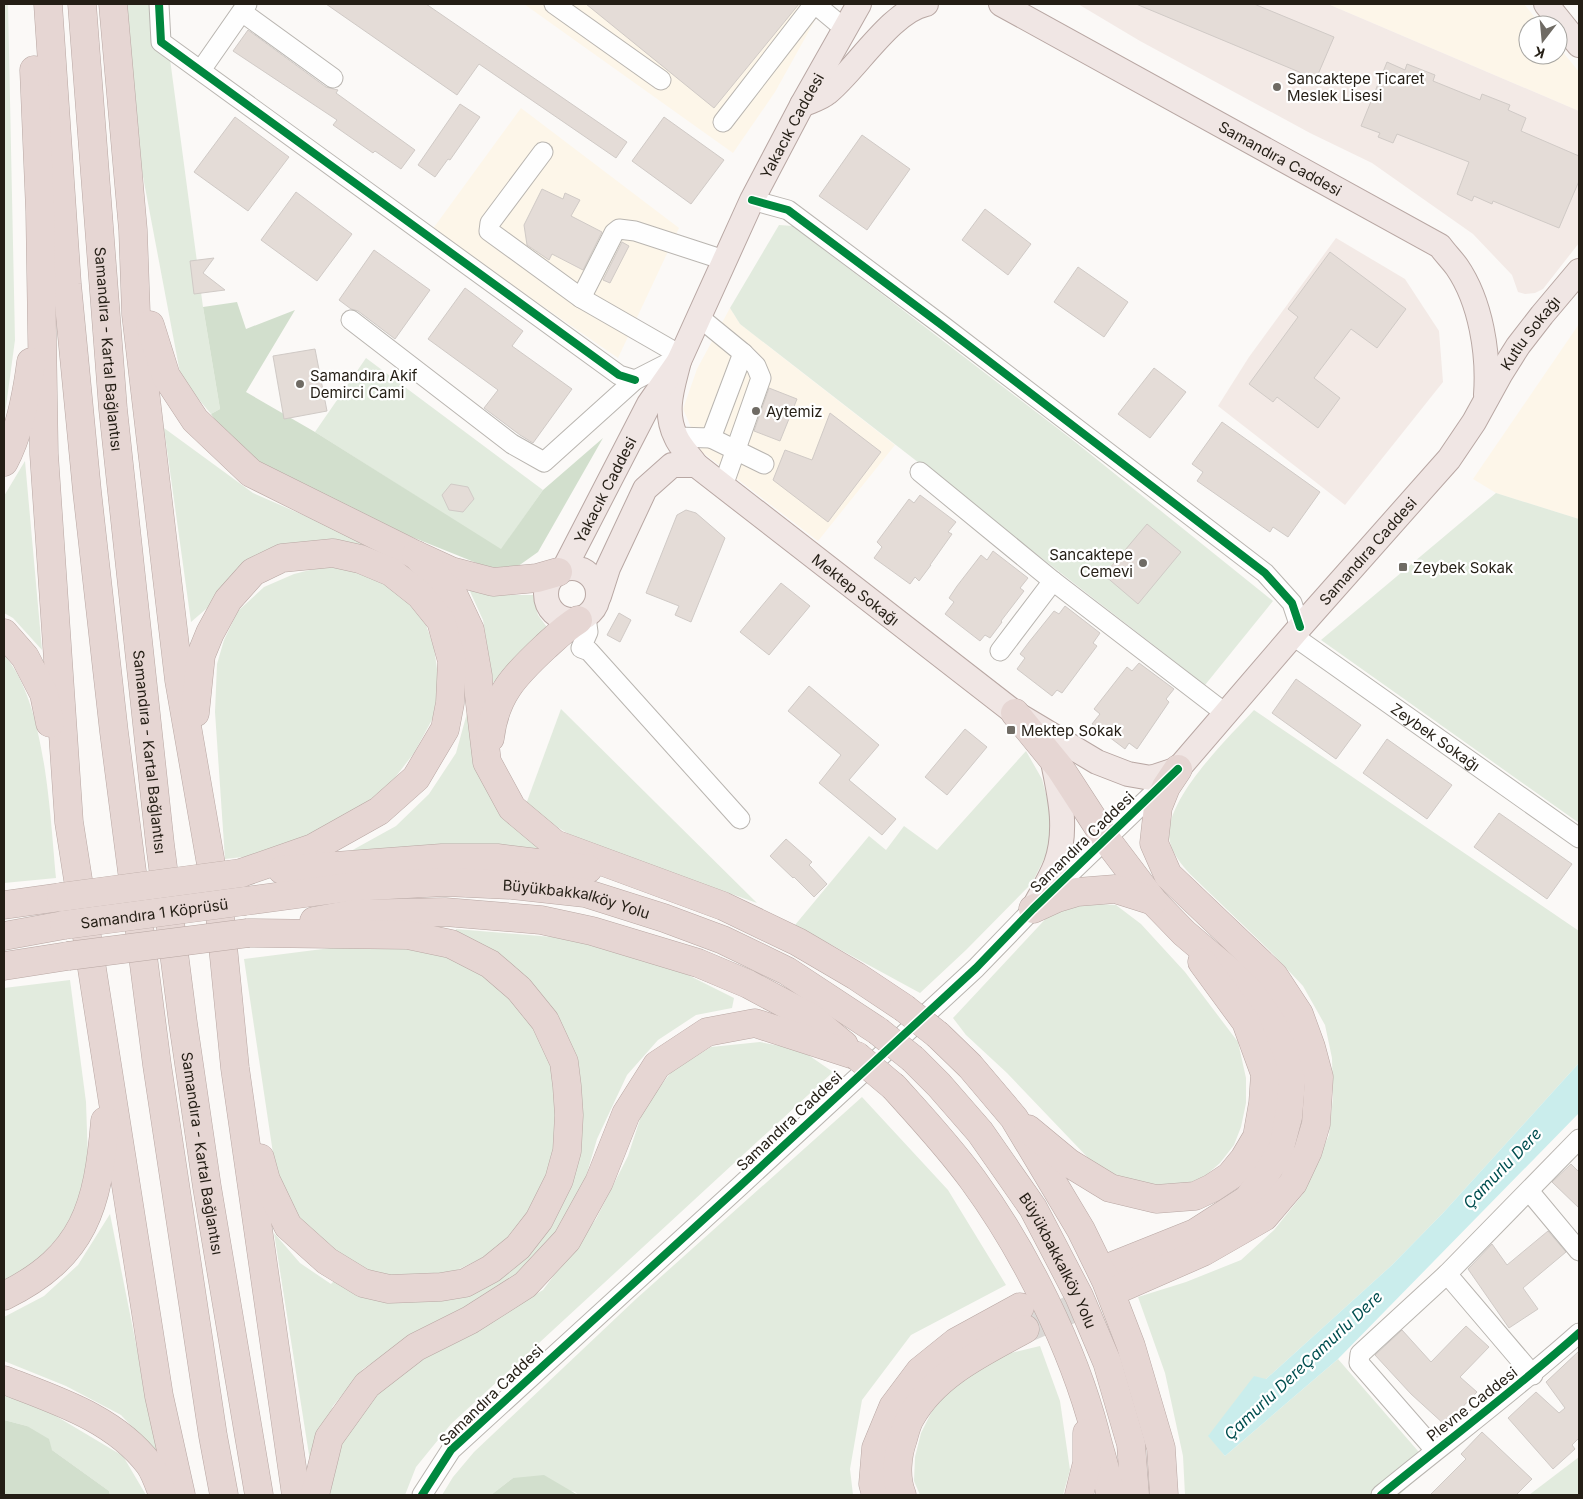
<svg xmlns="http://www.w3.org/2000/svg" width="1583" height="1499" viewBox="0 0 1583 1499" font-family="Inter,sans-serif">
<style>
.built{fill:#fdf6e9}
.education{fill:#f3eae6}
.green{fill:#e2ebde}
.forest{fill:#d2dfcd}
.water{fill:#caedec}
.building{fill:#e4dcd7;stroke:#d0cac6}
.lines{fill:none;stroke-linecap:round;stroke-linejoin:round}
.highway-tunnel{stroke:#dbd8d5;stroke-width:28;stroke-dasharray:28 14;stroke-linecap:butt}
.minor-casing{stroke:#b9b5b0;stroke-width:21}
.major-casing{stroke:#b8a7a3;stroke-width:26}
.highway-casing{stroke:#b8a7a3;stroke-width:29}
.minor{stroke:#fefefe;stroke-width:19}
.major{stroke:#f0e6e4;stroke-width:24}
.highway{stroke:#e6d6d3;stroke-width:28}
.highway-bridge-casing{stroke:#b8a7a3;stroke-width:29;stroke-linecap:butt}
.highway-bridge{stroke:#e6d6d3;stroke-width:28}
.cycleway-casing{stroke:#fff;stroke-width:11}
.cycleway{stroke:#00873e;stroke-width:8}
.poi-dot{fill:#6f6b64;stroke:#fff;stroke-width:2}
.labels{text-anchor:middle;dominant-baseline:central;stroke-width:4.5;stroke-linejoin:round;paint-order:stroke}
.poi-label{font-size:15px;fill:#241e15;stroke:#fff;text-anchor:start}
.street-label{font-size:15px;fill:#241e15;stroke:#fff}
.water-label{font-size:16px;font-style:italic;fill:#004e4f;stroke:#fff}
</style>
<rect width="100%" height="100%" fill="#fbf9f7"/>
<g class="built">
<polygon points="524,4 824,4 775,92 733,153"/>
<polygon points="1328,4 1524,4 1541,25 1528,25 1528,55 1558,55 1558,46 1579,72 1579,111"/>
<polygon points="521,108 679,228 618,358 432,230"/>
<polygon points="730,308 740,324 895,445 818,541 702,452 683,409 697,369"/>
<polygon points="1579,324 1579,519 1496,493 1473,479"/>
</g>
<g class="education">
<polygon points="1078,4 1328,4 1579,111 1579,243 1543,289 1535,293 1525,294 1518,292 1512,275 1473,234 1372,163 1310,133 1140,41"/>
<polygon points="1336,238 1405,279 1439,331 1443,382 1345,505 1218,406 1249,357"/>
</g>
<g class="green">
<polygon points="4,4 8,4 15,340 4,421"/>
<polygon points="121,4 159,4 170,59 203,307 220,409 211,414 181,378 134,129"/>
<polygon points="779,225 793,226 1074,441 1273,601 1205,685 740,324 730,308"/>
<polygon points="366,358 543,490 501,550 315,432"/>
<polygon points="164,428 253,493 385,551 343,541 308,542 213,603 191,622"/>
<polygon points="25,461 42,650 13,618 4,613 4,496"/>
<polygon points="1496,493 1579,519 1579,823 1321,640"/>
<polygon points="322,567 349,568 378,579 404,598 426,625 434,647 439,684 433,718 414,753 387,788 330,827 269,854 225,859 215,712 217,664 224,640 238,611 264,587 294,574"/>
<polygon points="468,587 502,595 533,595 538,615 552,634 495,693 483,620"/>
<path d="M4 655C46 702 50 816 56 878L4 883Z"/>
<polygon points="472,695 477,763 499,814 543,852 349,852 396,826 429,794 456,753"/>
<polygon points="561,709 757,903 599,847 567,833 525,807"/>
<path d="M1254 710 1579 931V1063L1443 1213 1392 1265 1266 1379 1209 1435 1225 1456 1338 1359 1431 1466 1399 1495H1185L1183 1456 1165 1373 1138 1297 1186 1282 1241 1260 1274 1230 1303 1194 1329 1135 1333 1097 1332 1058 1325 1025 1303 986 1270 951 1190 874C1181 864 1173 854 1170 842 1160 803 1229 737 1254 710Z"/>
<polygon points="1026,751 1042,779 1052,817 1048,851 1032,883 966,950 920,993 795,925 869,836 886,850 904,826 937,850"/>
<polygon points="1081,903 1116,905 1141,924 1185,972 1238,1042 1246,1078 1246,1103 1241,1127 1234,1145 1220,1163 1205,1176 1185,1185 1158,1186 1125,1182 1093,1163 1007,1073 966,1035 953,1018 1052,912"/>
<polygon points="456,929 575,939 686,974 734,998 732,1008 696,1015 658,1040 627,1075 597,1139 585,1180 554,1238 521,1274 399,1345 363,1369 333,1406 310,1461 274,1233 300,1263 331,1284 335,1280 422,1300 545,1233 572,1051 455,934"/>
<polygon points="362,944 433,952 467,964 497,985 533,1021 554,1068 559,1119 553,1167 539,1201 517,1230 490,1254 455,1271 418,1276 377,1275 338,1257 302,1226 284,1192 274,1160 244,959"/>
<polygon points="70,980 86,1102 88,1161 79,1201 61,1234 33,1265 4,1283 4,988"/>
<polygon points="760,1042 801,1050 833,1072 451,1424 416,1467 405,1495 323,1495 337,1452 365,1406 408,1368 543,1290 596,1219 628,1156 643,1110 671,1072 711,1047"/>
<polygon points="862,1097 948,1190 1006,1285 911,1335 862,1400 850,1469 853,1495 578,1495 575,1492 513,1478 491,1495 442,1495 453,1477 474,1452 636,1299"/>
<polygon points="110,1214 158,1454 121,1415 66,1386 4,1361 4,1317 44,1296 78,1265"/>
<polygon points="1040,1346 1060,1401 1070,1470 1063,1495 920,1495 914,1481 915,1457 921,1433 933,1409 955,1385 1002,1355"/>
<polygon points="4,1392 34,1403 123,1456 146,1495 110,1495 109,1491 52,1450 27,1426 4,1420"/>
<polygon points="1579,1457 1579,1495 1529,1495"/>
</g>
<g class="forest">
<polygon points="237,302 246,329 295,310 246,392 315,432 501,549 543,490 603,438 538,552 514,569 494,570 315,498 233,447 211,414 220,409 203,307"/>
<polygon points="4,1420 27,1426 49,1439 52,1450 109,1491 110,1495 4,1495"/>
<polygon points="544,1475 578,1495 491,1495 513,1478"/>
</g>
<polygon class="water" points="1579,1063 1579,1113 1338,1359 1225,1456 1208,1436 1254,1376 1266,1379 1392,1265 1443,1213"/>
<g class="building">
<polygon points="326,4 426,4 627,142 616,158 479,64 457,95"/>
<polygon points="586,4 799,4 714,108"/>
<polygon points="1136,4 1254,4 1334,37 1316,79"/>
<polygon points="248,30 326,87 338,90 336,93 415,150 401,169 375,151 373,153 333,125 337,120 233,51"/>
<polygon points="1387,62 1405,70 1407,64 1435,75 1433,81 1480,100 1482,94 1510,105 1508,110 1526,118 1521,131 1579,156 1579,181 1559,228 1493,201 1492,204 1474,196 1472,201 1457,194 1469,162 1397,134 1393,143 1378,137 1380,133 1361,126"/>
<polygon points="460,104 480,117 450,160 448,159 435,177 418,165"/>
<polygon points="235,117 289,157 248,211 194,172"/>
<polygon points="664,117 724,160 691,204 632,161"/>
<polygon points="862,135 910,169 867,230 819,196"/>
<polygon points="542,189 563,199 565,193 580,200 571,216 602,232 583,270 552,254 549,260 527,245 524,225"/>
<polygon points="296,192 352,234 317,281 261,240"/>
<polygon points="985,209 1031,244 1008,275 962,240"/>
<polygon points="622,242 629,246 610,283 603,280"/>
<polygon points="374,250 430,290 395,339 358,311 351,309 339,300"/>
<polygon points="1330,252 1406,309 1377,348 1351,329 1314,378 1340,398 1318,428 1277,397 1273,402 1249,384 1298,317 1288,309"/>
<polygon points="214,258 203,273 225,290 194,294 190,261"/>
<polygon points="1078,267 1128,302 1104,337 1054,302"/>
<polygon points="465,288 523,331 512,346 572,389 533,443 520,435 484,408 498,390 428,339"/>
<polygon points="315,349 327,411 284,419 273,356"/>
<polygon points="1154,368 1186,392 1150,438 1118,414"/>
<polygon points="769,388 797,399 780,441 754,431"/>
<polygon points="830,413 881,452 828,522 773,480 785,450 812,460"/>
<polygon points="1222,422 1320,492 1288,537 1273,527 1270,532 1197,481 1203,472 1192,464"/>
<polygon points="451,484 468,487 474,499 463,512 449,510 442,495"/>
<polygon points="920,495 956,522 948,532 952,534 930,565 931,565 919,581 915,577 910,584 874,558 882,547 877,542 909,499 914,503"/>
<polygon points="686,510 696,513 725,538 691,622 675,615 679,606 646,593 677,515"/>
<polygon points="1147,524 1181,552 1138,604 1104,575"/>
<polygon points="993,551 1028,578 1020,588 1024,591 1001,621 1002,622 990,638 985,635 980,641 945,614 954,602 949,598 957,586 981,555 987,560"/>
<polygon points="781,583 810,606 769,655 740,632"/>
<polygon points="1065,606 1100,633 1093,643 1097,646 1062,693 1057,690 1052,696 1017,669 1025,658 1020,654 1029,642 1054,611 1059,614"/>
<polygon points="619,613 631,620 620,642 607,635"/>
<polygon points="1139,663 1174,689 1166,699 1169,702 1137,749 1129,743 1125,749 1092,724 1100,714 1094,709 1127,667 1132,671"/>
<polygon points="1296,679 1361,725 1336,759 1272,713"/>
<polygon points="809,686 879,745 849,780 896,819 882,835 819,783 841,755 788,711"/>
<polygon points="965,729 987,747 947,795 925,777"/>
<polygon points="1387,739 1452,785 1427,819 1363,773"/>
<polygon points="1499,813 1572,864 1547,899 1474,847"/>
<polygon points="786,839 812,862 809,865 827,884 814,897 794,877 793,878 770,856"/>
<polygon points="1571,1164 1579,1172 1579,1208 1552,1182"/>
<polygon points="1548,1231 1566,1252 1523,1288 1538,1309 1509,1328 1468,1269 1492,1244 1507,1265"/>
<polygon points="1466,1326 1489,1347 1460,1377 1477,1392 1445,1425 1411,1394 1375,1355 1402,1330 1431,1362"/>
<polygon points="1579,1351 1579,1438 1572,1445 1575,1449 1553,1469 1508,1418 1536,1392 1559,1413 1565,1408 1546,1382"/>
<polygon points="1482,1432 1532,1479 1516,1495 1430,1495 1466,1459 1461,1454"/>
</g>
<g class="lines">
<polyline class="highway-tunnel" points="1025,1329 1121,1288"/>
<defs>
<g id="minor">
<polyline points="159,4 161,42 619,375 635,380"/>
<polyline points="554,4 661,80"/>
<polyline points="815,4 845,29"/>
<polyline points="242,12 333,78"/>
<polyline points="201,70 247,4"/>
<polyline points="723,122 814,4"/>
<polyline points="543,152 490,223 489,231 581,298 682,356"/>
<polyline points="752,200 788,210 943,326 1265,573 1292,603 1300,627"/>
<polyline points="581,298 614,233 619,229 635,231 724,260"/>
<polyline points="351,320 512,444 544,462 635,380 682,356"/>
<polyline points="676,437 711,438 743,353 699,317"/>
<polyline points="711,438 764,464"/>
<polyline points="920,472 1053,581 1225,713"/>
<polyline points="723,486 761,378 756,366 743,353"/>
<polyline points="586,617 588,632 581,648 589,651 740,819"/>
<path id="s1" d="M1292 635 1579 838"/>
<polyline points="1000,651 1053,581"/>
<polyline points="1529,1191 1579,1251"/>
<polyline points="1447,1274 1533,1375"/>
<polyline points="1435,1450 1359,1363 1360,1354 1447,1274 1579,1139"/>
<polyline points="422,1495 451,1450 740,1186 976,968 1033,909 1163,784"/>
<path d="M1381 1495C1447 1441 1515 1390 1579 1333"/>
</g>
<g id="major">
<path id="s2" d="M1001 4 1440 246C1445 253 1452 260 1457 267 1481 302 1489 354 1486 395"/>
<polyline points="1546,4 1579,45"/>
<path d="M802 105C810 101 820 99 827 93 855 71 891 11 926 4"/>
<path id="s3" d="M679 361C673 386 663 411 676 437 680 447 690 456 696 465L1015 713 1097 762 1128 774 1151 778 1178 769 1300 627 1449 459 1474 422 1501 373 1518 346 1542 315 1579 271"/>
<circle cx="572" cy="594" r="26"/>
<path id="s4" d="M564 569 649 404 679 361 752 200 802 105 859 4"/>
<polyline points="599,596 608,568 645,489 672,465 696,465"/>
<path d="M1033 909C1040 895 1050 880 1056 864 1068 830 1060 796 1053 762"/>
</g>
<g id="highway">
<polyline points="48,4 67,284 87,491 114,732 157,1065 213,1436 224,1495"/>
<path id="s5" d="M82 4 113 409 160 844 183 1023 207 1187 259 1495"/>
<polyline points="113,4 133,230 136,314 179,680 220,916 235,1068 296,1495"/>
<polyline points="34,70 40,211 44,454 69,822 159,1396 181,1495"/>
<polyline points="150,325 166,376 195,420 251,473 416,555 451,571 493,582 537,578 558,572"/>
<path d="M4 462C19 434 27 393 31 362"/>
<polyline points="416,555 454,596 470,630 478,676 479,695 487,762 512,808 555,844 723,906 798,942 856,976 904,1008"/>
<polyline points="4,633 25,657 44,694 50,723"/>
<polyline points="195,713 201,655 210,633 228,600 253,572 282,558 333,553 360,559 391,572 420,595 441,621 452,661 450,703 445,729 416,778 379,811 313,848 241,873"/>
<polyline points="1015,713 1060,768 1106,839 1153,901 1184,933 1256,994 1276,1025 1292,1071 1288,1117 1278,1155 1248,1199 1195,1233 1110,1267"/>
<path d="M490 738C495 695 515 675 545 647 556 637 565 628 578 620"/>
<polyline points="282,870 442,858 497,858 588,869"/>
<path id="s6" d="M245 901 350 887 445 882 512 885 585 893 664 918 723 940 787 971 878 1031"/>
<polyline points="4,905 61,897"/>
<polyline points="1033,909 1057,898 1077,892 1115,889 1153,901"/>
<polyline points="314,921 353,914 445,912 541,920 592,931 698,963 748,984 810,1017 844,1045"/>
<polyline points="248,933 408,935 451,944 490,964 519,989 545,1021 564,1062 567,1086 569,1115 567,1151 559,1180 539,1220 518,1247 491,1269 465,1283 441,1287 389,1289 363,1283 327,1261 288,1226 266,1180 260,1158"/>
<polyline points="4,936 64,925"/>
<polyline points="4,966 68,956"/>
<polyline points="938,1035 970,1066 1014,1118 1081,1230 1106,1281 1131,1346 1161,1448 1164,1495"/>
<path id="s7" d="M913 1059 939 1085 980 1132 1033 1208 1079 1296 1107 1362 1131 1444 1135 1495"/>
<path d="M894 1087C921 1117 949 1147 973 1180 1025 1251 1073 1348 1095 1432 1100 1453 1108 1474 1110 1495"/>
<polyline points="1028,1129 1069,1163 1110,1188 1156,1199 1195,1196 1212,1188 1230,1176 1244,1159 1257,1137 1263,1103 1265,1074 1246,1022 1202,962"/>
<polyline points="1121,1288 1203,1252 1264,1217 1293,1183 1308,1151 1316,1124 1319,1077 1311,1047 1299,1014 1274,976 1168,875 1154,843 1158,807 1166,787 1178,769"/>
<path d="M4 1296C85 1256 98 1206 105 1121"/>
<path d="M4 1380C55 1400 114 1418 149 1464 155 1472 159 1485 163 1495"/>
<polyline points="315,1495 329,1438 367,1385 416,1347 470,1320 525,1285 567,1240 599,1182 626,1114 657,1065 707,1032 755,1023 857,1056"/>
<polyline points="876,1495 873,1484 876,1448 893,1407 920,1371 956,1342 1020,1307"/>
<path d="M902 1495C895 1478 897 1456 903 1439 905 1432 907 1423 911 1417 935 1374 983 1352 1025 1329"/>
<polyline points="1079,1495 1087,1463 1087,1433"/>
</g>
</defs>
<use href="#minor" class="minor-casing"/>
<use href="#major" class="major-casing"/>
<use href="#highway" class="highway-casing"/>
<use href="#minor" class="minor"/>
<use href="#major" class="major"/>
<use href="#highway" class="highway"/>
<defs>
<g id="highway-bridge">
<polyline points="61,897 241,873"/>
<path id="s8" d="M64 925 245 901"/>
<polyline points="68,956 248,933"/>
<polyline points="904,1008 938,1035"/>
<polyline points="878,1031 913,1059"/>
<polyline points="857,1056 894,1087"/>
</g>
</defs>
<use href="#highway-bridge" class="highway-bridge-casing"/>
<use href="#highway-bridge" class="highway-bridge"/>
<defs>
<g id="cycleway">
<polyline points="159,4 161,42 619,375 635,380"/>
<polyline points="752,200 788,210 943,326 1265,573 1292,603 1300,627"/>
<polyline points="422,1495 451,1450 740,1186 976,968 1033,909 1178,769"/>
<path d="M1381 1495C1447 1441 1515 1390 1579 1333"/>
</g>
</defs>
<use href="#cycleway" class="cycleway-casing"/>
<use href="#cycleway" class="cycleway"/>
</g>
<g class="poi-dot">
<circle cx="1277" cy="87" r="5"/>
<circle cx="300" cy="384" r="5"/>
<circle cx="756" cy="411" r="5"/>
<circle cx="1143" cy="563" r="5"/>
<rect x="1398" y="562" width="10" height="10" rx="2.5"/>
<rect x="1006" y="725" width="10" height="10" rx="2.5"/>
</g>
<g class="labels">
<g class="poi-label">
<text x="1287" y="78">Sancaktepe Ticaret<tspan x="1287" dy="17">Meslek Lisesi</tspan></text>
<text x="310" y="375">Samandıra Akif<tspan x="310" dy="17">Demirci Cami</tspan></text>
<text x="766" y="411">Aytemiz</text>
<text x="1133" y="554" text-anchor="end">Sancaktepe<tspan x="1133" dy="17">Cemevi</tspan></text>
<text x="1413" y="567">Zeybek Sokak</text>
<text x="1021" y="730">Mektep Sokak</text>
</g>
<g class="street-label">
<text stroke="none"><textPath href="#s4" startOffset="499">Yakacık Caddesi</textPath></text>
<text stroke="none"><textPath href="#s2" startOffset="319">Samandıra Caddesi</textPath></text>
<text stroke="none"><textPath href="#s3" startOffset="1259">Kutlu Sokağı</textPath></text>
<text stroke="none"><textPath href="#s5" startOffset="346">Samandıra - Kartal Bağlantısı</textPath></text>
<text stroke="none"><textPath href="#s4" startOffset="89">Yakacık Caddesi</textPath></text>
<text stroke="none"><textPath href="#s3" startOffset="986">Samandıra Caddesi</textPath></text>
<text stroke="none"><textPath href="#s3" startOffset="315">Mektep Sokağı</textPath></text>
<text stroke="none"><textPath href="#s1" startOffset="176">Zeybek Sokağı</textPath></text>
<text stroke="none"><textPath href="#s5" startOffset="751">Samandıra - Kartal Bağlantısı</textPath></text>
<text transform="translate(1082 842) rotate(-44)">Samandıra Caddesi</text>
<text stroke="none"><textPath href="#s6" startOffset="334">Büyükbakkalköy Yolu</textPath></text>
<text stroke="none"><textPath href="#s8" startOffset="91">Samandıra 1 Köprüsü</textPath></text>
<text transform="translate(789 1121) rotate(-43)">Samandıra Caddesi</text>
<text stroke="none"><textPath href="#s5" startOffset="1156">Samandıra - Kartal Bağlantısı</textPath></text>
<text stroke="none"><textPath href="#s7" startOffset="250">Büyükbakkalköy Yolu</textPath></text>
<text transform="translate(491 1395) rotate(-44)">Samandıra Caddesi</text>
<text transform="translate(1472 1404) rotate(-38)">Plevne Caddesi</text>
</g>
<g class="water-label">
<text transform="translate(1502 1168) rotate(-46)">Çamurlu Dere</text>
<text transform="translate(1303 1365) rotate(-43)">Çamurlu DereÇamurlu Dere</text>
</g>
</g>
<rect width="1583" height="1499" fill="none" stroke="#241e15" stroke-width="10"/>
<g transform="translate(1543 40) rotate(196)"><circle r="24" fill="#ffffff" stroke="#a7a5a1"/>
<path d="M0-4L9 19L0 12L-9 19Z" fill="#6f6b64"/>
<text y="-8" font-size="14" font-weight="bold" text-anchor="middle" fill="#241e15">K</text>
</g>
</svg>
